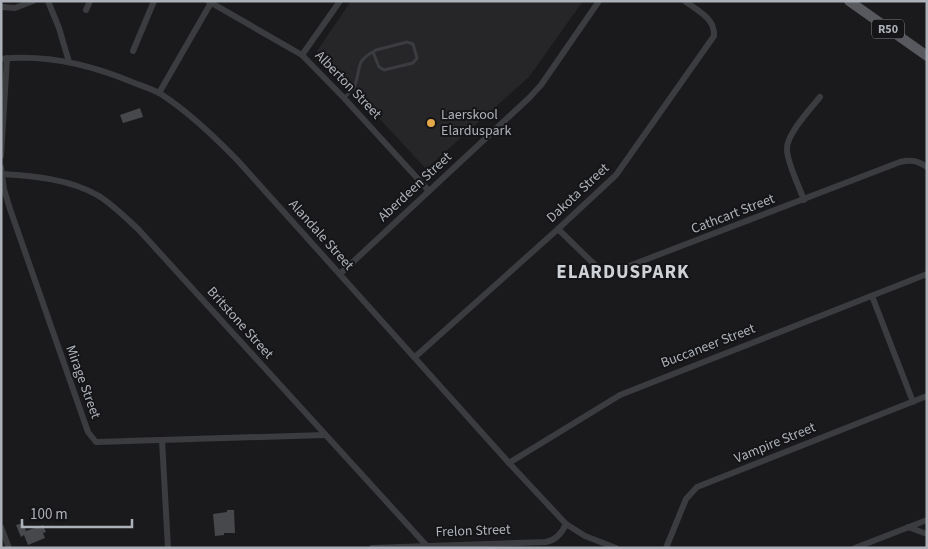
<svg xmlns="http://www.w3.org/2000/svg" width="928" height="549" viewBox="0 0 928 549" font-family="'Source Sans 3',sans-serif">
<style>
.built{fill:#262629}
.building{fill:#47484c}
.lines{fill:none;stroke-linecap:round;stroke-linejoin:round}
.service{stroke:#3b3c40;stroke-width:3}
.minor{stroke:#3b3c40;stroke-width:6}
.primary{stroke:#57595f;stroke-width:10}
.poi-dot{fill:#e4a849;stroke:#151517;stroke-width:2}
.labels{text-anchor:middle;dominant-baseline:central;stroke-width:4;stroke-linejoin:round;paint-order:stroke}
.shield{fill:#151517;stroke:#7f8389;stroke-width:1}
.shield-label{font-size:12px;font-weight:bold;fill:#adb2ba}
.street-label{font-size:14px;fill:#adb2ba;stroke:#151517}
.poi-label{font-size:14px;fill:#adb2ba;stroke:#151517;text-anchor:start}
.district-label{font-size:19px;font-weight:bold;letter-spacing:1px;fill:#ced1d6;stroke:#151517}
</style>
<rect width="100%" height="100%" fill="#1a1a1c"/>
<polygon class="built" points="351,1 583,1 529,77 426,169 317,51"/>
<g class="building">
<polygon points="140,108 143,117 123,123 120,115"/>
<polygon points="227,510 234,510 235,533 224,533 224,535 215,536 213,514 227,512"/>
<polygon points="23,523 26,531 43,525 46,532 43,533 45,538 28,545 24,535 21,537 16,525"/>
</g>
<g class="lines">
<path class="service" d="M345 97C348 94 353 90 355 85 362 66 354 62 376 50L407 42 413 44 417 58 413 63 384 70 379 67 373 52"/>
<g class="minor">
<polyline points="48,1 59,28 69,62"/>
<polyline points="208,1 302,55 344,98 429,191"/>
<polyline points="3,7 15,8 33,1"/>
<polyline points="86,10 90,1"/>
<polyline points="133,51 154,1"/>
<polyline points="302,55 340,1"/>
<path d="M1 59C47 54 91 65 132 82 142 86 152 89 161 94 190 113 215 137 239 162L509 463 566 524 585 536 616 548"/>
<polyline points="159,93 212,1"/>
<polyline points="1,156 7,58"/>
<polyline points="1,167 4,189 10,209 88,432 96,442 325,435"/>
<path d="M2 174C34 176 70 179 99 196 113 205 125 217 138 229L426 545"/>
<path d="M804 200C799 186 787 163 787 149 786 135 811 108 820 97"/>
<path d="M558 229 595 265 604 271H616L900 162C911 159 918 161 927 167"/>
<polyline points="340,274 529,98 541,85 599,1"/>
<polyline points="872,296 913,402"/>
<path d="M415 357 558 229 616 175 714 36C715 18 698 11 685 1"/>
<polyline points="162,440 168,548"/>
<polyline points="509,463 620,395 927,274"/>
<polyline points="1,527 9,548"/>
<polyline points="908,527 927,534"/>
<path d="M372 548 546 542C556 540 562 533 566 524"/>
<polyline points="666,548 686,499 697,487 927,396"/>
<polyline points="855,548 927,520"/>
</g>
<polyline class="primary" points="849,1 927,56"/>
</g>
<circle class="poi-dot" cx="431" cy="123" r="5"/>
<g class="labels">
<rect class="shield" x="872" y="19.5" width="32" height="19" rx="4"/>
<g class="shield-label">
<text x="888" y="29">R50</text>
</g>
<g class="street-label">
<text transform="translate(348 85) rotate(46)">Alberton Street</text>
<text transform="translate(415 187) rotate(-43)">Aberdeen Street</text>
<text transform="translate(578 193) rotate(-43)">Dakota Street</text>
<text transform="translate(733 214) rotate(-21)">Cathcart Street</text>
<text transform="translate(321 235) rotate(48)">Alandale Street</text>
<text transform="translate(240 323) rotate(48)">Britstone Street</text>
<text transform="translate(708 346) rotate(-21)">Buccaneer Street</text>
<text transform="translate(83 382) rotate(70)">Mirage Street</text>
<text transform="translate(775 443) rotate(-22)">Vampire Street</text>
<text transform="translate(473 531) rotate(-2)">Frelon Street</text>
</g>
<g class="poi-label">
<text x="441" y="115">Laerskool<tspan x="441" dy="16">Elarduspark</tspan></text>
</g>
<g class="district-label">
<text x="623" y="272">ELARDUSPARK</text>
</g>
</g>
<rect width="928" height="549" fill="none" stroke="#adb2ba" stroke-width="5"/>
<path d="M22 519v8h110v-8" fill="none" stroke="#adb2ba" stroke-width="2.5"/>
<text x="30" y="519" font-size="15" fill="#adb2ba" stroke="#151517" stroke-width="4" paint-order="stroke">100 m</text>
</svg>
